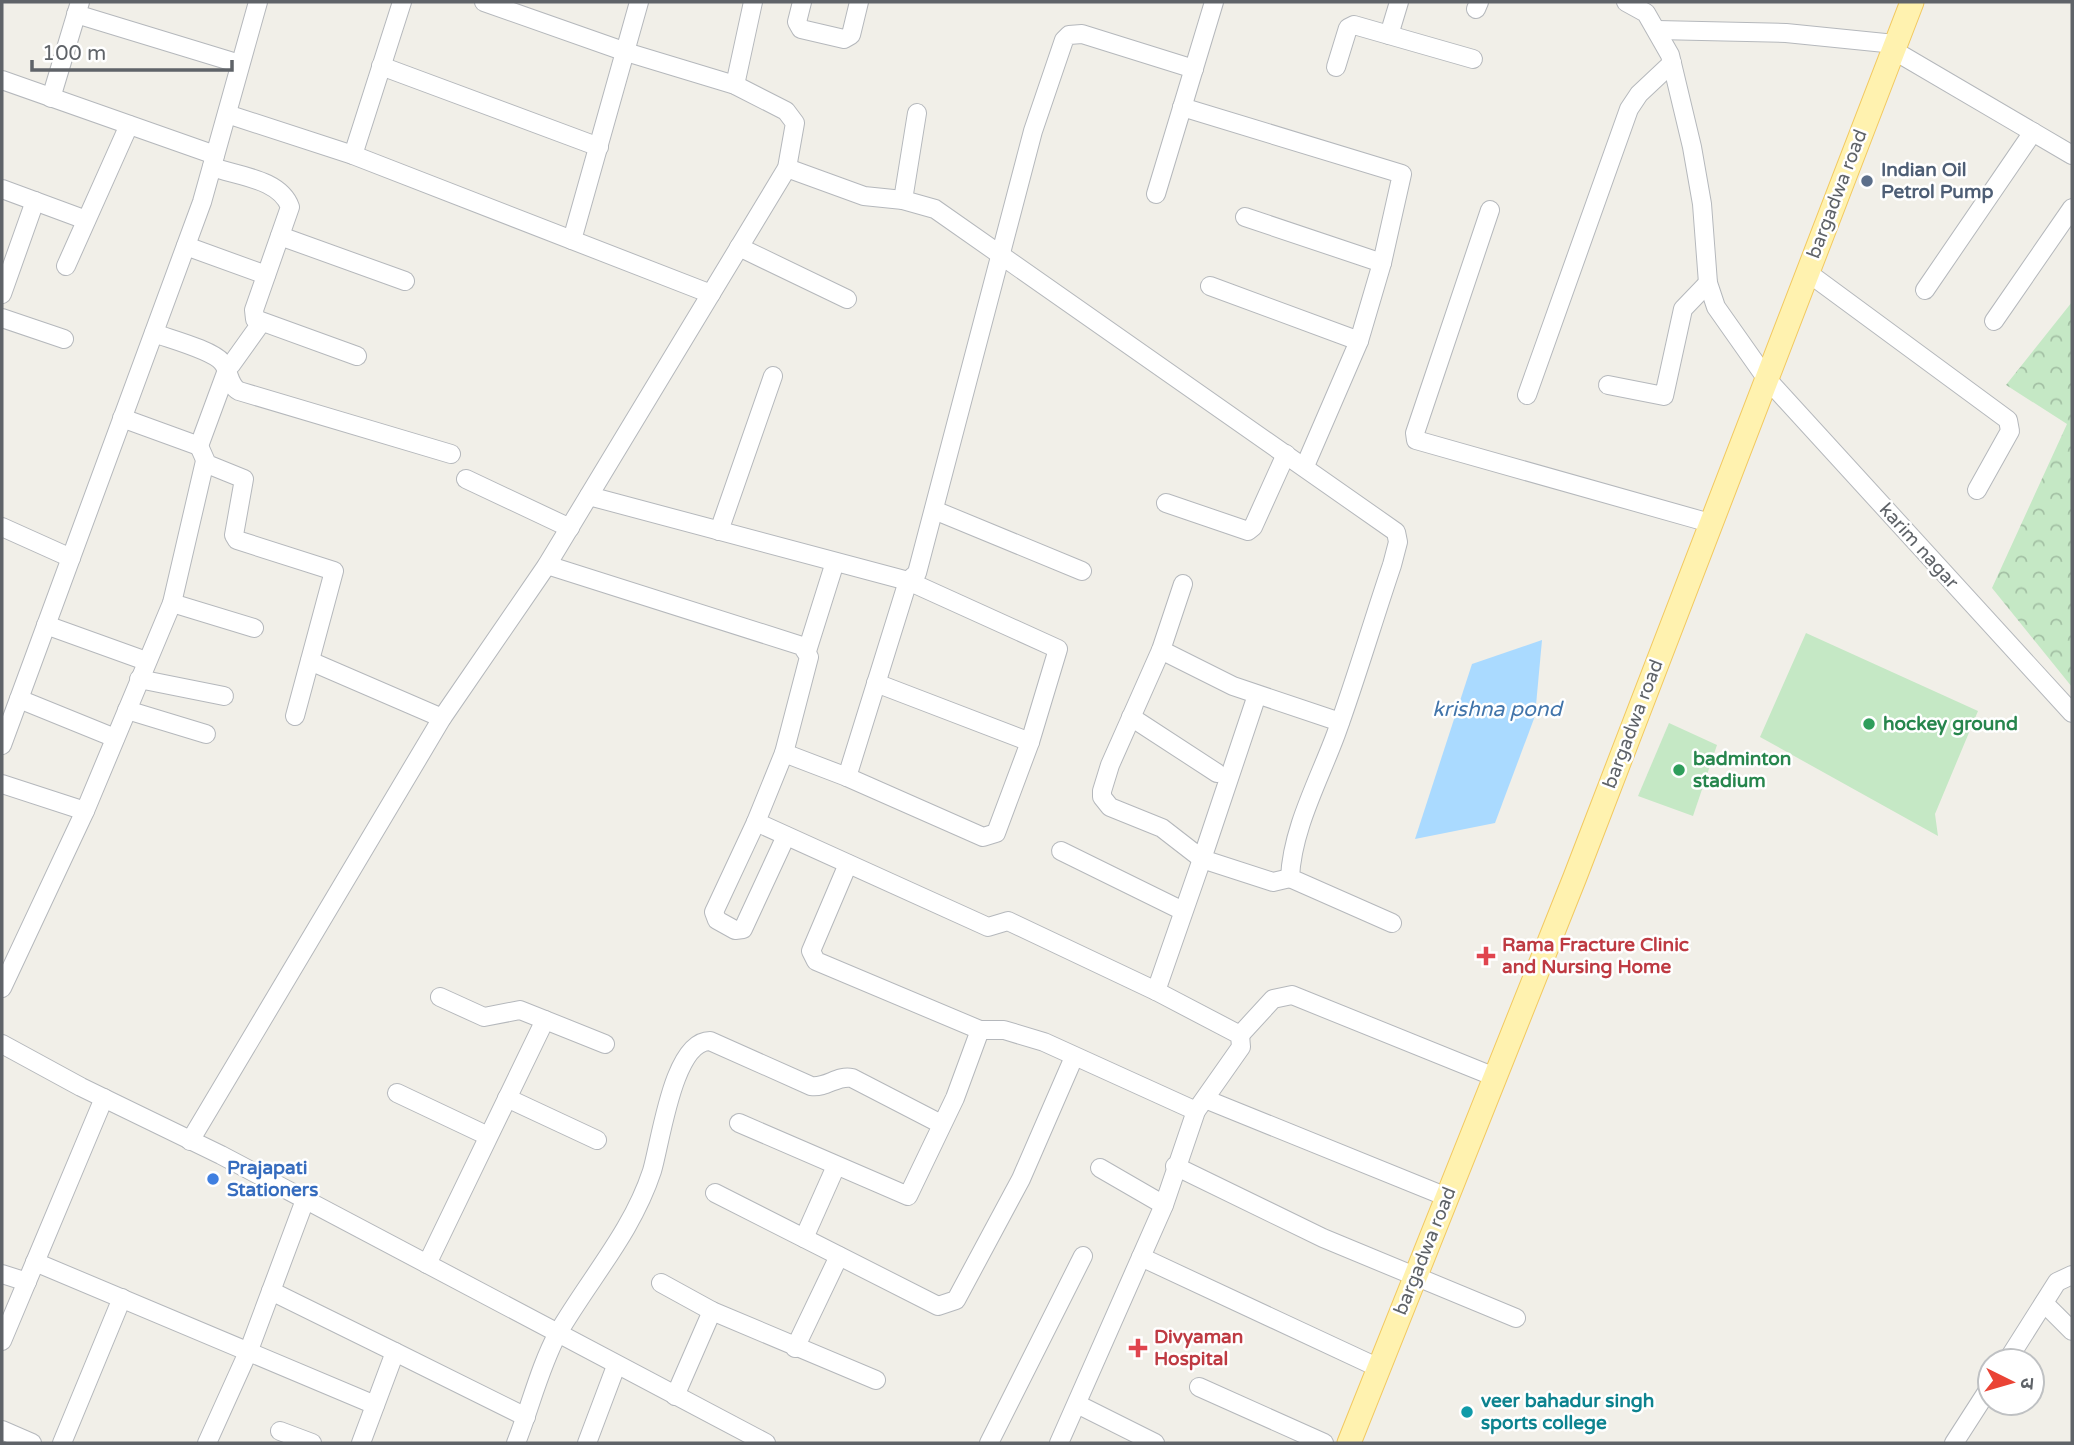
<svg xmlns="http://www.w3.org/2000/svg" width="2074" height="1445" viewBox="0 0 2074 1445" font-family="'Varela Round','Noto Sans Devanagari',sans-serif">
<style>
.park{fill:url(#park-crowns)}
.pitch{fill:#c5e8c5}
.water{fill:#aadaff}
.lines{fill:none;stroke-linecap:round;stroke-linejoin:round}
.minor-casing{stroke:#b5b8bc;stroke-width:20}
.major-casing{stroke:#f2c960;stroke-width:25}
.minor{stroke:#fff;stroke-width:18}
.major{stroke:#fff2af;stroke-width:23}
.service-dot{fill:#5c6f8a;stroke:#fff;stroke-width:2.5}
.leisure-dot{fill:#2e9e5b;stroke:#fff;stroke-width:2.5}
.health-dot{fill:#e0444e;stroke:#fff;stroke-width:2.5}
.shop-dot{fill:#3f7fe0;stroke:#fff;stroke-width:2.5}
.culture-dot{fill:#0f9aa8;stroke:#fff;stroke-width:2.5}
.labels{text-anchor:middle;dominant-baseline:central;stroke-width:5;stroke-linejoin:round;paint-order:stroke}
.service-label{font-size:19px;font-weight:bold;fill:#4e5e75;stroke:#fff;text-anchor:start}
.street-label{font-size:19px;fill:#5f6368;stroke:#fff}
.leisure-label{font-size:19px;font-weight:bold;fill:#27864d;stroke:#fff;text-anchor:start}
.health-label{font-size:19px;font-weight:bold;fill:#be3a42;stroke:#fff;text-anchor:start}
.shop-label{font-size:19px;font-weight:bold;fill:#366cbe;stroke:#fff;text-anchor:start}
.culture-label{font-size:19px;font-weight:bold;fill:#0d838f;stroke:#fff;text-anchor:start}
.water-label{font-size:21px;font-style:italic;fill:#4174aa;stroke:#fff}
</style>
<defs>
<pattern id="park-crowns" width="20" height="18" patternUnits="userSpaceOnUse" patternTransform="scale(1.75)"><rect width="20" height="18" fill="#c5e8c5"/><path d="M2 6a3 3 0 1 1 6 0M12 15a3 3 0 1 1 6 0" fill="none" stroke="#a3c0a4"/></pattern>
</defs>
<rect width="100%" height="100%" fill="#f1efe8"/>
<polygon class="park" points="2072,302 2072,687 1992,588 2067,424 2006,385"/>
<g class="pitch">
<polygon points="1806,633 1978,711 1935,814 1938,836 1760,737"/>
<polygon points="1669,723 1717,745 1693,816 1638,796"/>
</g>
<polygon class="water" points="1542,640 1535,716 1495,823 1415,839 1472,664"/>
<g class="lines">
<defs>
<g id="minor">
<polyline points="802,2 797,22 801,29 844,39 851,35 859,2"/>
<polyline points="1626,2 1646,13 1670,55 1692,147 1702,204 1708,283 1716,307 1766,378 2072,713"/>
<polyline points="1476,9 1479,2"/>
<polyline points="76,14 240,64"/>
<polyline points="1657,30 1786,33 1895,44"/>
<polyline points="1389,35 1399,2"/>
<polyline points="1893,50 2072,155"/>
<polyline points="381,66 599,147"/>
<polyline points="1336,67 1348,28 1354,25 1473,59"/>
<polyline points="2,80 215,155"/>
<polyline points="735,85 753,2"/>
<polyline points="51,98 80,2"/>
<polyline points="1182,107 1402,174 1382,263 1359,341 1305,466"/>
<path d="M917 113 903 200 935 209 1396 532 1398 542 1392 565C1373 621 1356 679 1336 734 1319 780 1292 829 1290 878L1392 923"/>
<polyline points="227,114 353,155 711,294"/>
<polyline points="353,155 402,2"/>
<path d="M212 167C238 176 280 179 290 207L254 310 255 319 357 356"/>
<polyline points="787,168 864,196 903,200"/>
<polyline points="2,189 86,220"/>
<polyline points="1156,194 1214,2"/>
<polyline points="1490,210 1415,433 1416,440 1710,523"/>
<polyline points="1245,217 1382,263"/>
<polyline points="280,236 405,281"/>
<polyline points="572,240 639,2"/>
<polyline points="186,246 266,275"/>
<polyline points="739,247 847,299"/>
<polyline points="66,266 129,125"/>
<polyline points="1807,272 2008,420 2010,431 1977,490"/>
<polyline points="1210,286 1359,341"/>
<polyline points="1925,290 2033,132"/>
<polyline points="2,294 35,201"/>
<polyline points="2,318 64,339"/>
<polyline points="1994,321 2072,208"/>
<path d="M154 333C170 339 212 350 222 362 230 371 228 385 239 391L451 454"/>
<polyline points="231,365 261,323"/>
<polyline points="1608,385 1664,396 1683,309 1708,283"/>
<polyline points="1527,395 1629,109 1639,94 1672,63"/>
<polyline points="122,418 199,446 227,370"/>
<polyline points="199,446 207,464 244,479 234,535 237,540 334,571 295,716"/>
<polyline points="466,479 570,528"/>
<polyline points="589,496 908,581 917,573 1033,131 1064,40 1069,35 1082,34 1194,69"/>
<polyline points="1166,503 1248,531 1253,527 1286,454"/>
<polyline points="934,510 1082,571"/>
<polyline points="2,527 71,558"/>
<polyline points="719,531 773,376"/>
<polyline points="547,565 802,646 809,657 784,753 756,822 988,927 1008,921 1156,991"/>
<polygon points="908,581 1058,649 1030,742 996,833 983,837 847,777"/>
<polyline points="1183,584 1161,650 1110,765 1102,791 1102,797 1110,807 1162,828 1202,859 1257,695"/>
<polyline points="172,603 254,628"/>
<polyline points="46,625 146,661"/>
<polyline points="1161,650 1233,686 1340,722"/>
<polyline points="807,651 835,562"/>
<polyline points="310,661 442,718"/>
<polyline points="139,679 224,696"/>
<polyline points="876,683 1030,742"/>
<polyline points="19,699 115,738"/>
<polyline points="127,710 206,734"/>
<polyline points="1131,717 1217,773"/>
<polyline points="2,745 202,202 258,2"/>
<polyline points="784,753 847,777"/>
<polyline points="2,784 85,811"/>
<polyline points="756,822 714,912 717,920 735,930 743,929 786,836"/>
<polyline points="1061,851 1183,911"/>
<polyline points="848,864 811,951 816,961 980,1030 1004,1030 1044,1042 1196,1111"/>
<polyline points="2,988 85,811 172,603 205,461"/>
<polyline points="440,997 484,1017 520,1010 605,1044"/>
<polyline points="1240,1035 1273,999 1292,995 1495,1077"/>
<polyline points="2,1044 81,1087 221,1155 766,1443"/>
<polyline points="397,1093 488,1136"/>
<polyline points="507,1098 597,1140"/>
<polyline points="1205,1099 1447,1197"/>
<polyline points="739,1123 908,1196 955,1098 980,1030"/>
<polyline points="190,1141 442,718 547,565 787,168 795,123 786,111 735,85 626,52 484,2"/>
<polyline points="1175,1166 1323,1238 1516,1318"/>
<polyline points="1100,1168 1164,1205"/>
<polyline points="715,1193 938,1306 956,1300 1021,1179 1074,1057"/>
<polyline points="804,1238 836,1166"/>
<polyline points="1141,1257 1379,1368"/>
<polyline points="35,1262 375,1405"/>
<polyline points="427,1264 545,1020"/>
<polyline points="2,1274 27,1282"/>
<polyline points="661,1283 712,1311 876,1380"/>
<polyline points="271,1291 395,1352 361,1443"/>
<polyline points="2044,1303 2072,1331"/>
<polyline points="2,1341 104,1098"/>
<polyline points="795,1348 839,1256"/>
<polyline points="395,1352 526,1417"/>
<polyline points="2007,1361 2057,1282 2072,1275"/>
<polyline points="1199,1387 1324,1443"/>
<polyline points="675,1396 712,1311"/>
<polyline points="1077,1404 1155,1443"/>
<polyline points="2,1430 32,1443"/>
<polyline points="280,1431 312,1443"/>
<polyline points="62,1443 122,1298"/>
<polyline points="207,1443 249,1350 305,1200"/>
<path d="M516 1443C530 1408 540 1366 558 1333 590 1278 632 1232 652 1171 661 1141 673 1041 710 1041L811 1086C827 1088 837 1075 852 1078L941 1124"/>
<polyline points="587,1443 616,1366"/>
<polyline points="989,1443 1083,1256"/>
<polyline points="1059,1443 1164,1205 1196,1111 1241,1047 1240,1035 1156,991 1202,859 1273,882 1290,878"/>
<polyline points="1954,1443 1990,1387"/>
</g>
<polyline id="major" points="1349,1443 1575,877 1912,2"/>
</defs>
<use href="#minor" class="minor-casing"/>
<use href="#major" class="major-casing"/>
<use href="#minor" class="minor"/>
<use href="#major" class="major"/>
</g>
<circle class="service-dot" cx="1867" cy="181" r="7"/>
<g class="leisure-dot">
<circle cx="1869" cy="724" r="7"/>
<circle cx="1679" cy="770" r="7"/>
</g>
<g class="health-dot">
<path d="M1482.5 945.5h7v7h7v7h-7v7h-7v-7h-7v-7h7z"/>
<path d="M1134.5 1337.5h7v7h7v7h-7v7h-7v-7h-7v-7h7z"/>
</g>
<circle class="shop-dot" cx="213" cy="1179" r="7"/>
<circle class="culture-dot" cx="1467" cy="1412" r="7"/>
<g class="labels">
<g class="service-label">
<text x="1881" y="170">Indian Oil<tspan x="1881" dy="22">Petrol Pump</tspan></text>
</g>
<g class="street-label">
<text transform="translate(1837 194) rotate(-69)">bargadwa road</text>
<text transform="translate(1919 546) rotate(48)">karim nagar</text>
<text transform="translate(1633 724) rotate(-69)">bargadwa road</text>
<text transform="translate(1425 1251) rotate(-68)">bargadwa road</text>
</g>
<g class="leisure-label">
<text x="1883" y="724">hockey ground</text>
<text x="1693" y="759">badminton<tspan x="1693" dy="22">stadium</tspan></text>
</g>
<g class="health-label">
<text x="1502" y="945">Rama Fracture Clinic<tspan x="1502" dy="22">and Nursing Home</tspan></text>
<text x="1154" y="1337">Divyaman<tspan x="1154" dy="22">Hospital</tspan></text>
</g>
<g class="shop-label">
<text x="227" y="1168">Prajapati<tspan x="227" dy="22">Stationers</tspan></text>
</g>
<g class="culture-label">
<text x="1481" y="1401">veer bahadur singh<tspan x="1481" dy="22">sports college</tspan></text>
</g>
<g class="water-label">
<text x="1497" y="709">krishna pond</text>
</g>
</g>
<rect width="2074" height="1445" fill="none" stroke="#5f6368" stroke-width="7"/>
<g transform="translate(2011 1382) rotate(95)"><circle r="33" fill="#ffffff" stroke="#bfc1c3" stroke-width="2"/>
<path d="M0-5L12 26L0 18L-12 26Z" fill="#ea4335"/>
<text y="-10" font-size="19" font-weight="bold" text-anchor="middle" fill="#5f6368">उ</text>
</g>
<path d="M32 60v10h200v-10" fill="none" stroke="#5f6368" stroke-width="3.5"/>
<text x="42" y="60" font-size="21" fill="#5f6368" stroke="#ffffff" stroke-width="5" paint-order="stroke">100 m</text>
</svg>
